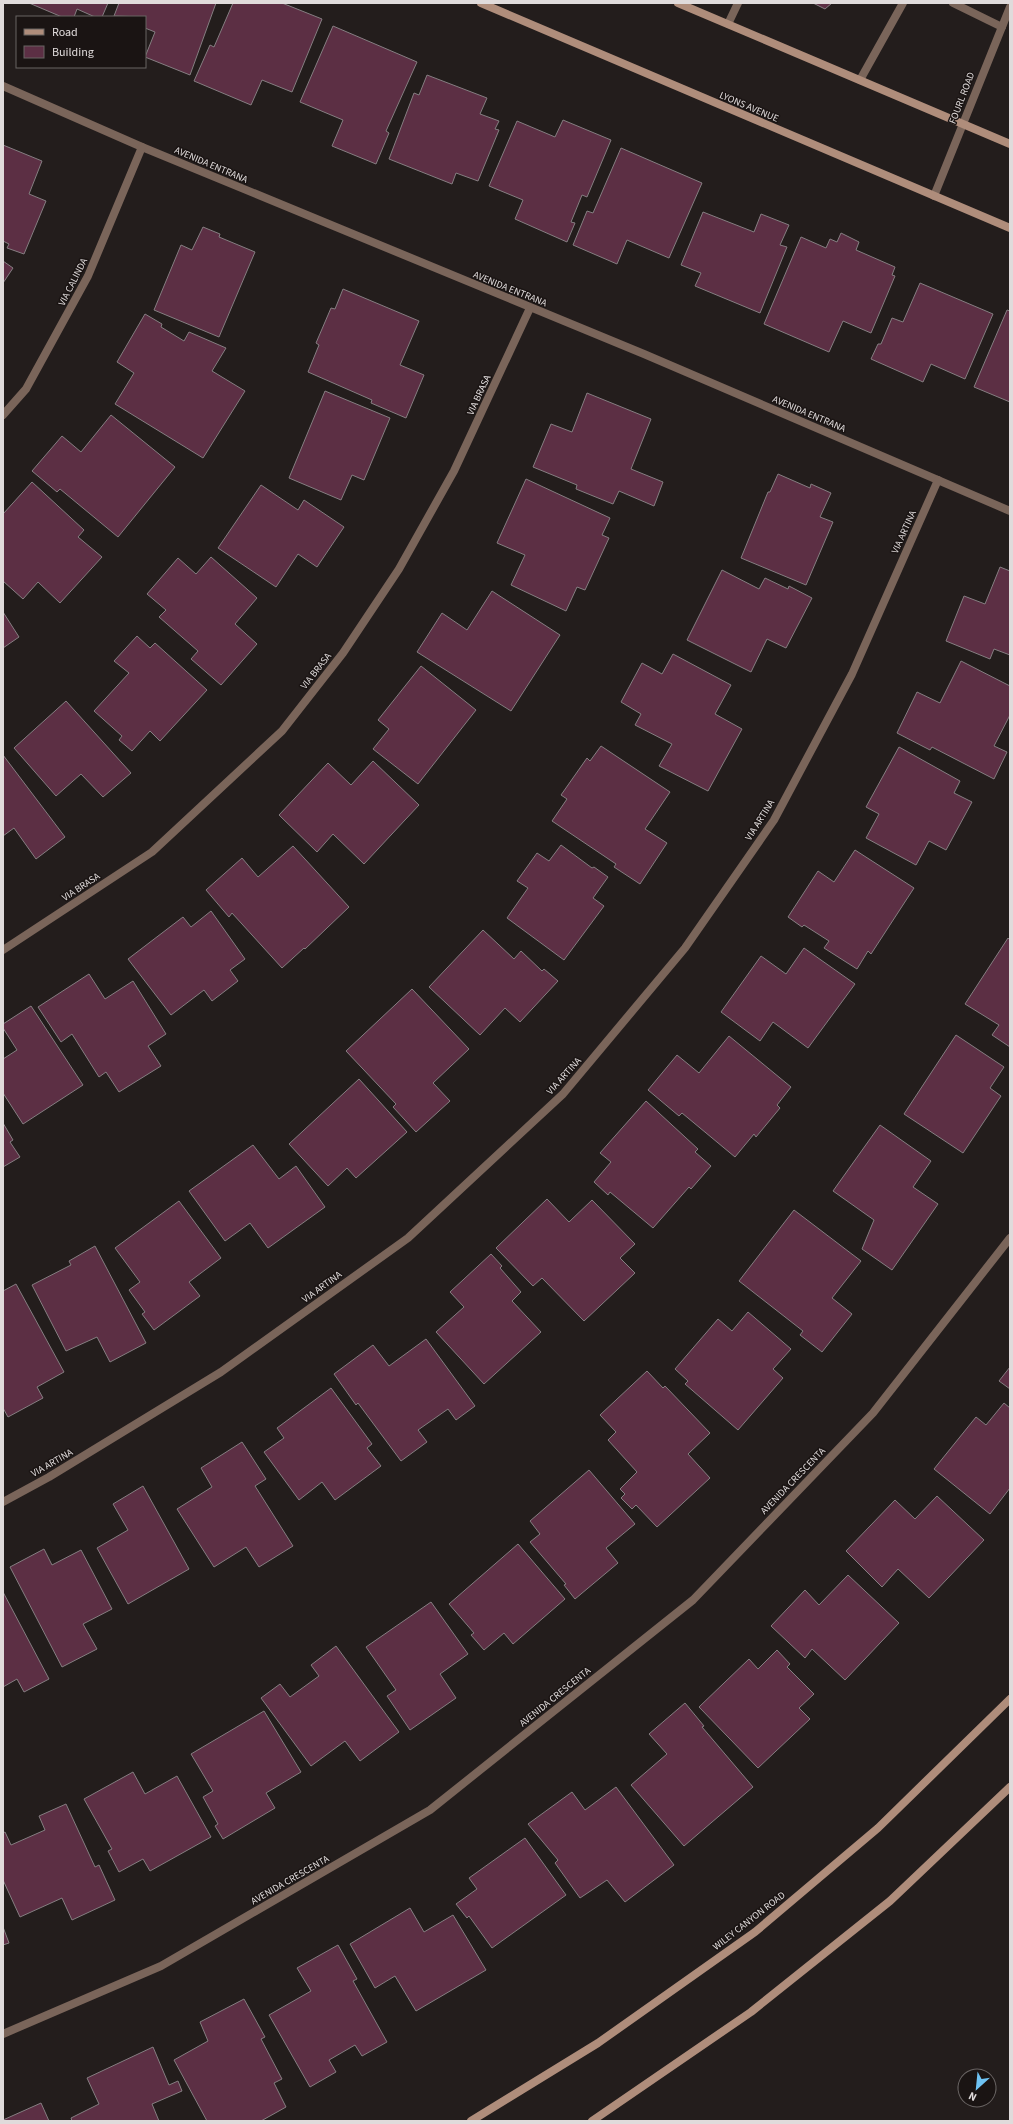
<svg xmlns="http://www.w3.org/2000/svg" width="1013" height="2124" viewBox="0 0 1013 2124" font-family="'Source Sans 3',sans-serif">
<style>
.building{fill:#5c2f44;stroke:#857e81}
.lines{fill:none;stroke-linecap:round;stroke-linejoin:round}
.service{stroke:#7a655a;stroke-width:8}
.minor{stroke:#7a655a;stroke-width:8}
.secondary{stroke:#af8d7b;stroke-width:8}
.labels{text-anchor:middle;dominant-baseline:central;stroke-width:3;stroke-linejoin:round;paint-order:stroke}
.street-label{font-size:10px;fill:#e0dbdb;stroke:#1a1413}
</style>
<rect width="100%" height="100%" fill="#231d1c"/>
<g class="building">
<polygon points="29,3 108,3 102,17 95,17 77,9 74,17 62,17"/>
<polygon points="119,3 216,3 190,75 145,57 155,32 145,28 145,17 114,16"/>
<polygon points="233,3 282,3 322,19 292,92 262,80 251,105 194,81 210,45 214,47"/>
<polygon points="813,3 832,3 825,9"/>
<polygon points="333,26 417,62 386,131 389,133 376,164 332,146 343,120 300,102"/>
<polygon points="427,75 487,98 480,114 499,121 495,129 499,130 478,181 456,173 452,184 389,159 414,93 419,95"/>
<polygon points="563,120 611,140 587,197 582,195 571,222 575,223 567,242 515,219 523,200 489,186 517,121 555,137"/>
<polygon points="3,145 42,161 29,194 46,201 24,254 7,248 9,244 3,241"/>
<polygon points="621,148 702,183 669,258 627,240 617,264 573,245 587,211 593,213"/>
<polygon points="703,212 754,232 761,214 789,225 780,245 787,247 760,313 695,286 701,273 681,265"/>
<polygon points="203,227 220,234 219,237 255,252 219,337 154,310 181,245 192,250"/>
<polygon points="841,233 859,242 856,250 895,267 892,275 895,276 871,333 843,321 829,352 764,324 801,237 826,248 830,239 837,242"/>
<polygon points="3,261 13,268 3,283"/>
<polygon points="920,283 993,314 965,379 931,364 923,382 871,359 878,344 881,344 892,318 903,322"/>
<polygon points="343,289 419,321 400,365 424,375 406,418 371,403 372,400 308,372 319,345 316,343 331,308 335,309"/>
<polygon points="1007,310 1010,311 1010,402 974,387"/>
<polygon points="145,314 162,324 161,327 184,341 189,332 226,348 212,371 245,391 203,458 115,404 134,373 117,362"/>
<polygon points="325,391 390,418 364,480 352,475 341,500 289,478"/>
<polygon points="587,393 651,419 631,469 663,482 654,506 619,491 613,504 576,489 577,485 533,467 551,424 572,432"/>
<polygon points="111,415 175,467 118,537 60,489 57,492 32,471 62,436 81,452"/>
<polygon points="778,474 810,488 811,484 831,493 820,517 833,522 806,585 741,558 768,492 770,492"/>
<polygon points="526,479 610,518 602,535 609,538 585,590 577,587 566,611 511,585 525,555 497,543"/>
<polygon points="32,482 84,530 78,537 102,557 60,603 38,582 23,599 3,581 3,514"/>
<polygon points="261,485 298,510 304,500 344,527 317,567 298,554 276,587 218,548"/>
<polygon points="211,557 257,598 235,624 257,644 221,685 191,659 198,651 159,617 166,610 147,594 178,558 196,574"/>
<polygon points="1000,567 1010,571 1010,655 994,649 990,659 946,641 964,596 985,604"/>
<polygon points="722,570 759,589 765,578 788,589 789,586 812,598 786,648 767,639 751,672 687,640"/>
<polygon points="492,591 560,635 511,711 417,652 442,613 467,630"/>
<polygon points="3,612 19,637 3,648"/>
<polygon points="137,636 150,648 155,643 207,690 160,741 150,731 132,751 119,740 122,736 94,711 129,673 114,661"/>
<polygon points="673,654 731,685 715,714 742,729 708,791 659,766 672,744 635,725 641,714 621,702 642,663 662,674"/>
<polygon points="961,661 1010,686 1010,715 994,746 1007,752 994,779 932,747 930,750 897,733 917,692 940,703"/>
<polygon points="421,666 476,710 418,784 373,749 389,729 378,720"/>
<polygon points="66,701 131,773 103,797 81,774 56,796 14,748"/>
<polygon points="601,746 670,792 645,829 667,843 640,884 614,867 616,864 552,821 567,799 561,795 587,758 590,761"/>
<polygon points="899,747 960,781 954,793 972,802 946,850 929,841 916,865 866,838 879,814 866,807"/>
<polygon points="3,755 65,837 36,859 14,828 3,836"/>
<polygon points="373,761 419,805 364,864 333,834 317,852 279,815 328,763 351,785"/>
<polygon points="561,845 592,868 594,867 608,877 593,898 604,906 564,960 507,918 528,888 517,881 537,853 549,861"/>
<polygon points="293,846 349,907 305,949 304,948 282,968 232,913 229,917 206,890 242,858 258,877"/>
<polygon points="855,850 914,888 871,954 868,951 857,969 824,948 829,941 804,925 802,927 788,917 818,871 834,882"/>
<polygon points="211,911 245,959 230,970 238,981 212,1001 204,990 171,1015 128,959 183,917 191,927"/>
<polygon points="483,930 514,959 521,951 542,971 544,969 558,981 520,1022 505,1008 480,1035 429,987"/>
<polygon points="1008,938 1010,940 1010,1047 992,1035 999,1025 965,1004"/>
<polygon points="804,948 855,984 808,1048 773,1022 760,1041 721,1012 761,956 786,974"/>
<polygon points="89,974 105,999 133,981 166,1034 148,1046 161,1066 119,1092 106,1072 99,1077 72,1034 61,1042 38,1007"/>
<polygon points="412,989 469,1049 433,1083 450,1101 416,1132 393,1107 396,1104 346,1051"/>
<polygon points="31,1006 83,1085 23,1124 3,1093 3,1059 17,1050 3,1028 3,1024"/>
<polygon points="956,1035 1004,1067 990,1088 1001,1096 963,1153 904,1114"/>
<polygon points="729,1036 791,1087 777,1105 780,1108 756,1137 754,1134 735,1157 682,1113 679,1116 648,1090 677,1055 699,1073"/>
<polygon points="359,1079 407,1132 356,1178 347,1168 328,1186 289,1144"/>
<polygon points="646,1101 698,1149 695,1152 711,1166 691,1189 689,1187 653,1228 610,1192 608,1195 594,1182 611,1162 600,1153"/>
<polygon points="3,1123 13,1140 10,1142 20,1157 3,1167"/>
<polygon points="880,1125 931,1161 913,1187 938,1204 892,1270 862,1249 874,1220 833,1191"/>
<polygon points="253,1145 279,1179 296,1166 325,1207 268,1248 250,1223 225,1241 189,1191"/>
<polygon points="547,1199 569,1222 592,1200 635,1244 620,1258 635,1273 584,1321 542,1278 533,1286 496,1248"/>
<polygon points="179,1201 221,1258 189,1282 200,1296 154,1330 142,1314 145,1312 129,1290 140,1282 115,1248"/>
<polygon points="794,1210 861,1261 832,1298 852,1314 822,1352 800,1335 803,1331 739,1281"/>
<polygon points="95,1246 146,1343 110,1362 97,1337 66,1351 32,1285 71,1265 69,1261"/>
<polygon points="491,1254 502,1266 500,1268 521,1292 512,1301 541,1332 484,1384 436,1332 464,1307 450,1292"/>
<polygon points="16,1284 64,1372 37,1387 43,1398 8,1417 3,1408 3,1291"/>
<polygon points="748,1312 791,1349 773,1369 783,1378 738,1430 685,1384 688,1381 675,1369 718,1319 732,1331"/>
<polygon points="426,1339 475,1406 456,1420 448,1409 418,1430 427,1442 401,1461 358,1403 356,1405 334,1374 373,1345 389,1366"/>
<polygon points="1010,1367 1010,1389 999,1381"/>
<polygon points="647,1371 663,1388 665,1386 710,1433 688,1454 710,1478 657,1527 636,1505 632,1509 621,1498 625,1494 620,1489 637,1472 608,1440 616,1432 600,1415"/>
<polygon points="331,1388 372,1444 367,1448 381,1466 335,1500 322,1482 299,1500 264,1452 284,1438 277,1428"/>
<polygon points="1004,1403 1010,1408 1010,1488 990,1514 934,1469 976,1417 986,1425"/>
<polygon points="242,1442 266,1479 255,1486 293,1546 259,1567 246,1547 214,1567 177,1509 212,1487 201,1468"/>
<polygon points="589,1470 635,1524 606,1548 618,1563 575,1599 564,1585 566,1584 530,1542 540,1534 530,1521"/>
<polygon points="143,1486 189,1569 128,1604 97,1548 128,1530 113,1504"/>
<polygon points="937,1496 984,1540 929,1598 898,1569 882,1587 846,1551 895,1500 915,1519"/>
<polygon points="518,1544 565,1599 513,1644 504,1633 484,1650 471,1635 474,1633 449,1604"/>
<polygon points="44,1549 52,1565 81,1550 112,1609 83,1624 97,1649 62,1667 10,1567"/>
<polygon points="848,1575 899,1623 845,1680 812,1649 805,1658 771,1626 805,1590 819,1605"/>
<polygon points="3,1592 49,1679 24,1692 17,1679 3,1687"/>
<polygon points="431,1602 468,1654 440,1674 456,1698 410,1730 387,1696 396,1690 366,1647"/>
<polygon points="336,1646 399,1732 360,1761 345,1741 311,1766 261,1698 280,1684 290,1697 319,1676 311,1665"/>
<polygon points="777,1650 790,1664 787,1667 814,1694 799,1708 810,1719 758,1768 699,1707 749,1659 758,1669"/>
<polygon points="685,1703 704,1726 702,1727 753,1787 684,1846 631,1785 667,1754 649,1734"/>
<polygon points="264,1711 301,1772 266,1793 275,1808 223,1839 215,1826 218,1824 203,1797 213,1791 191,1754"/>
<polygon points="133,1772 145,1794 177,1776 211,1837 150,1871 143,1859 119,1872 108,1851 112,1849 84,1799"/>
<polygon points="616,1787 674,1865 625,1902 607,1880 580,1898 555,1863 558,1860 528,1824 572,1792 585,1810"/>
<polygon points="66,1804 95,1867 99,1865 115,1900 72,1920 62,1898 20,1917 3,1880 3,1833 5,1832 11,1845 45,1830 39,1816"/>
<polygon points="525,1838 566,1895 492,1948 469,1916 467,1918 456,1904 477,1889 469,1878"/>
<polygon points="410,1908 424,1932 453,1915 486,1970 416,2011 395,1976 375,1988 350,1944"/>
<polygon points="3,1927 9,1943 3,1945"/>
<polygon points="338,1945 357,1979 353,1981 387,2042 362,2056 355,2045 329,2060 336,2072 310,2087 269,2015 311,1991 297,1968"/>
<polygon points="244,1999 265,2037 261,2039 282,2079 274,2083 286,2107 261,2121 207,2121 174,2060 208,2041 200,2022"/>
<polygon points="153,2047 169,2085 178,2081 182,2091 152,2104 159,2121 72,2121 71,2118 99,2104 87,2078"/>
<polygon points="41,2103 49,2121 3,2121 3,2120"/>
</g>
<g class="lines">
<g class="service">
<polyline points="953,3 1002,27"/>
<polyline points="728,24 738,3"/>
<polyline points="860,80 903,3"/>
</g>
<g class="minor">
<polyline points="3,86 142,147 644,354 1010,511"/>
<polyline points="934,196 1010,7"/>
<polyline points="3,415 26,389 88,276 142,147"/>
<polyline points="3,950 152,852 282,731 343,653 399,569 454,471 530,308"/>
<polyline points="3,1502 49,1477 221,1372 408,1238 563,1094 685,948 774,820 852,674 938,480"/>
<polyline points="3,2034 161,1966 430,1810 693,1600 873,1413 1010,1238"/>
</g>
<g class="secondary">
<polyline points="481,3 1010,228"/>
<polyline points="678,3 1010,144"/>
<polyline points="471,2121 598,2043 755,1932 878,1828 1010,1699"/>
<polyline points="592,2121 751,2012 890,1901 1010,1787"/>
</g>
</g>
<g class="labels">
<g class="street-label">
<text transform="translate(962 98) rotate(-69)">FOURL ROAD</text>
<text transform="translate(749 107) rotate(23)">LYONS AVENUE</text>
<text transform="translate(211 165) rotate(23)">AVENIDA ENTRANA</text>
<text transform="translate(73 282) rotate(-63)">VIA CALINDA</text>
<text transform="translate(510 289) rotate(22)">AVENIDA ENTRANA</text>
<text transform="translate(479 395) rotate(-65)">VIA BRASA</text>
<text transform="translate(809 414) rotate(23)">AVENIDA ENTRANA</text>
<text transform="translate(904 532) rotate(-66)">VIA ARTINA</text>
<text transform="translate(316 671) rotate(-52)">VIA BRASA</text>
<text transform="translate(760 820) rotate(-58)">VIA ARTINA</text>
<text transform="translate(81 887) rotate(-33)">VIA BRASA</text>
<text transform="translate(564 1076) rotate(-48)">VIA ARTINA</text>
<text transform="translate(322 1287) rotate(-36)">VIA ARTINA</text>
<text transform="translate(52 1463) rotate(-30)">VIA ARTINA</text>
<text transform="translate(793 1481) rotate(-46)">AVENIDA CRESCENTA</text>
<text transform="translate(555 1697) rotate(-39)">AVENIDA CRESCENTA</text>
<text transform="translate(290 1880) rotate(-30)">AVENIDA CRESCENTA</text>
<text transform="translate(749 1921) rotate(-38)">WILEY CANYON ROAD</text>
</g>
</g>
<rect width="1013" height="2124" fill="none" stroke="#e0dbdb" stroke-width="8"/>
<rect x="16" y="16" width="130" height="52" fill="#1a1413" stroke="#696463"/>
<rect x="24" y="29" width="20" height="6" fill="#af8d7b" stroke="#696463"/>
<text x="52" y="36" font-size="12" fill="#e0dbdb">Road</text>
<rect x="24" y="46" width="20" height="12" fill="#5c2f44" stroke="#696463"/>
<text x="52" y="56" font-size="12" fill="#e0dbdb">Building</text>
<g transform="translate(977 2088) rotate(207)"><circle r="19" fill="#1a1413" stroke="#696463"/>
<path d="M0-3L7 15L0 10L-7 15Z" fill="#6ec2f3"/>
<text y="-6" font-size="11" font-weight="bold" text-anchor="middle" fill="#e0dbdb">N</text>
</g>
</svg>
